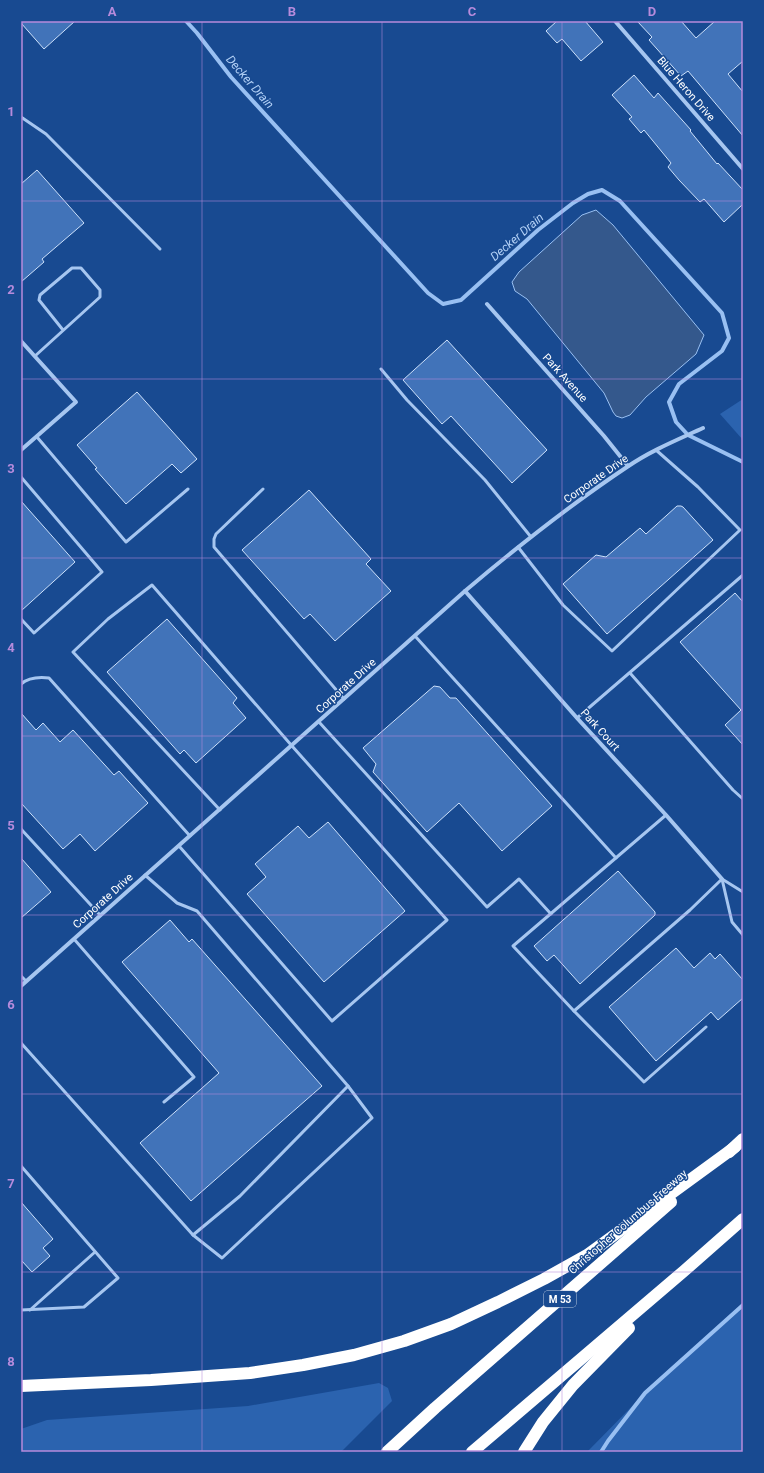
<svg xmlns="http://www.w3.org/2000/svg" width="764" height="1473" viewBox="0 0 764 1473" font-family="Roboto,sans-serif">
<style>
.green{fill:#2b63af}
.water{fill:#34588c;stroke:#99c0f2}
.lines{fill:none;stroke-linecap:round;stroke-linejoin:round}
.stream{stroke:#99c0f2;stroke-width:4}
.building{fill:#4173b9;stroke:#cde1fb}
.service{stroke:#a6c6f0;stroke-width:3}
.minor{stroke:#a6c6f0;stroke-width:4}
.motorway{stroke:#fff;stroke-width:12}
.grid{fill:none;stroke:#b68bdc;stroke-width:1;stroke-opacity:0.55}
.labels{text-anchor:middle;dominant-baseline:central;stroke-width:3;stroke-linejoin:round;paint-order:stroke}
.shield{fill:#184a91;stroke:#bac9de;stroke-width:1}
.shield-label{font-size:10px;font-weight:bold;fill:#fff}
.street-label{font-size:11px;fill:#fff;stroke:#184a91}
.water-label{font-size:12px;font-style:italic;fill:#b2d0f6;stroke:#184a91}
.neatline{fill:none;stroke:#b68bdc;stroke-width:1.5}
.grid-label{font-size:13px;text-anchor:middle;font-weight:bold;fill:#b68bdc}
</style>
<rect width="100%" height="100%" fill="#184a91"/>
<g class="green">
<polygon points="743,399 743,440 720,414"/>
<polygon points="743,1308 743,1452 587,1452 645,1393"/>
<polygon points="379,1383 388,1388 392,1401 341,1452 21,1452 21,1429 47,1420 248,1406"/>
</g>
<polygon class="water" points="596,210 613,225 704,335 696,354 646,397 630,415 622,418 616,416 613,412 604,393 527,299 515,291 512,282 519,272 582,215"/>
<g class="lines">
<g class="stream">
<polyline points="186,21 197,33 231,77 428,293 443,304 461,300 538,230 573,203 588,194 602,190 620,201 722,313 729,338 722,351 679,384 669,402 676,422 688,435 743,462"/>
<polyline points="601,1452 608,1441 645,1393 743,1305"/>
</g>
</g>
<g class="building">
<polygon points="21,21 75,21 44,49 21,23"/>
<polygon points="557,21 585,21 603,42 581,61 562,39 557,43 546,31"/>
<polygon points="637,21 681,21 696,38 715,21 743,21 743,61 728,74 743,92 743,136 688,71 681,76 649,40 652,37"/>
<polygon points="634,75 654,98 658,93 691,130 690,131 717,164 718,163 743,190 743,204 724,222 704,199 700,202 679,180 668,167 671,163 644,130 641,133 629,119 632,117 612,95"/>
<polygon points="37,170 84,223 42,259 44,262 21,282 21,184"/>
<polygon points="447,340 547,450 512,483 451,416 442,424 403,380"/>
<polygon points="137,392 197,459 181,473 172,464 126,504 95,469 97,468 77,445"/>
<polygon points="309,490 371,559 366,564 391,591 335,641 310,614 304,619 242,550"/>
<polygon points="21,501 75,562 21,611"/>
<polygon points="677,506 681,506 683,507 713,540 607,634 563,584 596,555 606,557 640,528 646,534"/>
<polygon points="735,593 743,602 743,745 725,725 741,710 680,642"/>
<polygon points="167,619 237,698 233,703 246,718 196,763 184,750 180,754 107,672"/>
<polygon points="434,686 440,687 450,698 456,698 552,806 502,851 459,803 427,832 373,772 376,764 363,748"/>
<polygon points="21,713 36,730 43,723 60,742 73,730 114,775 119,771 148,803 95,851 80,834 63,849 21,803"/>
<polygon points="328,822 405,911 324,982 247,894 266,877 255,864 298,826 309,838"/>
<polygon points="21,858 51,892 21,918"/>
<polygon points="618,871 655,912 655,915 580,984 554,955 547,961 534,946"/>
<polygon points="170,920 189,942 192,939 322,1086 191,1201 140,1143 219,1073 122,962"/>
<polygon points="676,948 694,968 710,953 715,959 720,954 743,980 743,998 718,1020 711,1012 656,1061 609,1007"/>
<polygon points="21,1202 53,1239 43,1248 50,1256 32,1272 21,1260"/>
</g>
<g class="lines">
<g class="service">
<polyline points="21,117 46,134 160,249"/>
<polyline points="35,356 100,297 100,290 81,268 72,268 40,295 39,300 63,330"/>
<polyline points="381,369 407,400 485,480 531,537"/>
<polyline points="37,437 126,542 188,489"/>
<polyline points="21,477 102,572 34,633 21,619"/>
<polyline points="263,489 216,534 214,539 214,547 344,699"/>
<polyline points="518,547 563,605 612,651 740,530 698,487 656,450"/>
<polyline points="415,636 616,858"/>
<polyline points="630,673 733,790 743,799"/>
<path d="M21 684C29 677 40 677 49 678L190 836"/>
<polyline points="577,718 743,575"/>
<polyline points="319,722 487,907 519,879 551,914"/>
<polyline points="666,815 513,946 574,1011 690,910 722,879"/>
<polyline points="21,829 100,915"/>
<polyline points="179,846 332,1021 447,920 292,746 152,585 108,619 73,652 220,810"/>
<polyline points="145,875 177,903 197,911 348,1086 240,1196 193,1235"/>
<polyline points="722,879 732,922 743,935"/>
<polyline points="722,879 743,892"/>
<polyline points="74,939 194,1077 164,1102"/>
<polyline points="21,976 26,981"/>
<polyline points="574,1011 644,1082 706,1027"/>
<polyline points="21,1043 193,1235 222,1258 372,1118 348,1086"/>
<polyline points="21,1166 118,1278 84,1307 21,1310"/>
<polyline points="30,1310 95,1252"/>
</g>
<g class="minor">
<polyline points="615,21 743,169"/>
<polyline points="487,304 604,436 628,466"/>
<polyline points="21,341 76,402 21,450"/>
<polyline points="465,591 577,718 666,815 722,879"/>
<path d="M21 986 465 591C517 547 570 505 627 467 650 451 677 440 703 428"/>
</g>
<g class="motorway">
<polyline points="729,1152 743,1139"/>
<polyline points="21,1386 151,1380 250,1373 303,1365 354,1355 404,1341 451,1324 498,1302 544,1279 587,1255 735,1147"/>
<polyline points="387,1452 435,1408 671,1202"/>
<polyline points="472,1452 684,1271 743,1219"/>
<polyline points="524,1452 543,1422 573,1385 629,1328"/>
</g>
</g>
<path class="grid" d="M202 21V1452M382 21V1452M562 21V1452M21 201H743M21 379H743M21 558H743M21 736H743M21 915H743M21 1094H743M21 1272H743"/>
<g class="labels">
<rect class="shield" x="544" y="1291" width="32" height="16" rx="3"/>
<g class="shield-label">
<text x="560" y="1299">M 53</text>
</g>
<g class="street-label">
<text transform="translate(686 89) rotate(49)">Blue Heron Drive</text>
<text transform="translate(565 378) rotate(48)">Park Avenue</text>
<text transform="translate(596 479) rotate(-35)">Corporate Drive</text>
<text transform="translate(346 686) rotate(-42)">Corporate Drive</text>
<text transform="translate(600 730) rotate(48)">Park Court</text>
<text transform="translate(103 901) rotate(-42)">Corporate Drive</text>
<text transform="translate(628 1222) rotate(-41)">Christopher Columbus Freeway</text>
</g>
<g class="water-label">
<text transform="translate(250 82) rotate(49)">Decker Drain</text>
<text transform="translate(517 237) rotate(-41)">Decker Drain</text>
</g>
</g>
<rect width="764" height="1473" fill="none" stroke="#184a91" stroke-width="44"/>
<rect x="22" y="22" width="720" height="1429" class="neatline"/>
<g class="grid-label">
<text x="112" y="16">A</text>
<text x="292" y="16">B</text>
<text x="472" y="16">C</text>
<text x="652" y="16">D</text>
<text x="11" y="116">1</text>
<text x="11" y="294">2</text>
<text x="11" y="473">3</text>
<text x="11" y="652">4</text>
<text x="11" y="830">5</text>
<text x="11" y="1009">6</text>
<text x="11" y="1188">7</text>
<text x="11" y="1366">8</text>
</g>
</svg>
